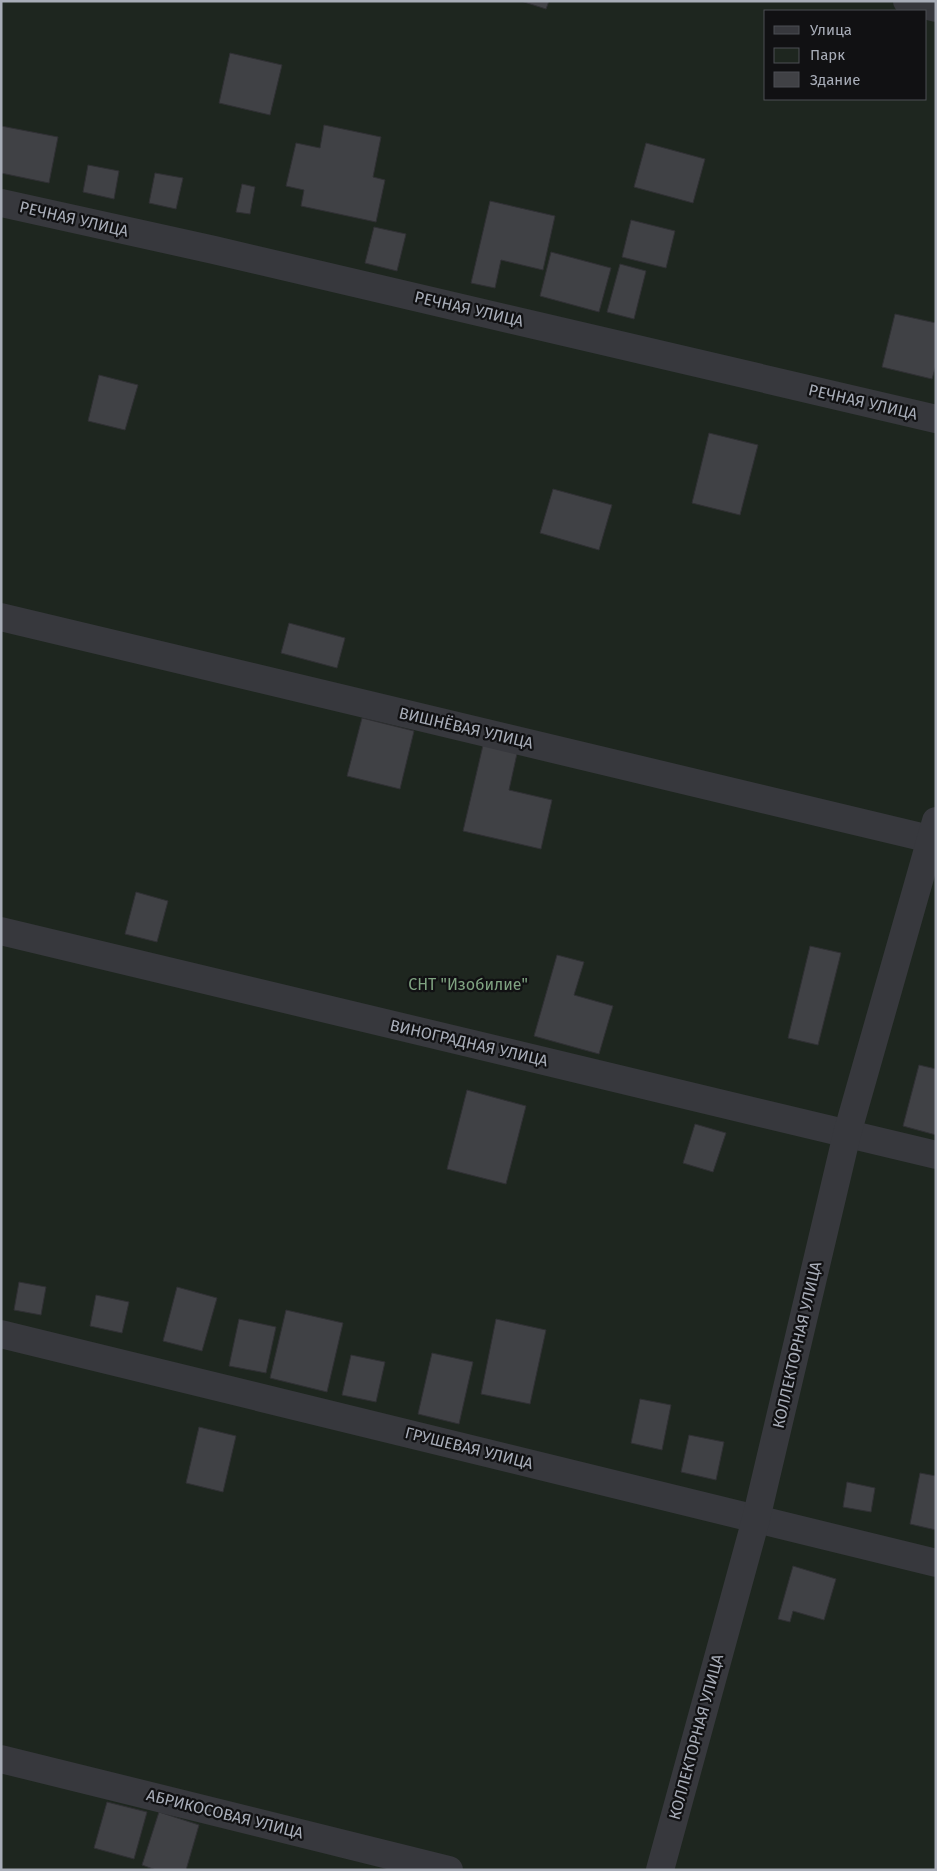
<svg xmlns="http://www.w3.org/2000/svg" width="937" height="1871" viewBox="0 0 937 1871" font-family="'Fira Sans',sans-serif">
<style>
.green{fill:#1e261f;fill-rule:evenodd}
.building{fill:#404145;stroke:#303034}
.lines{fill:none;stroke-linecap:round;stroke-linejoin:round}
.minor{stroke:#37383d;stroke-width:28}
.labels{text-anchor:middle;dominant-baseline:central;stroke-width:4.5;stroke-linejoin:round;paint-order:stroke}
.street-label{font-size:16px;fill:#a8adb8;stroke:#111113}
.park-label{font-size:16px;fill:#7fa381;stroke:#111113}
</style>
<rect width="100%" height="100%" fill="#161618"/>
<path class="green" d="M1 1H936V1870H1ZM766 11H926V99H766Z"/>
<g class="building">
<polygon points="521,1 549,1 546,9"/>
<polygon points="230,53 282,65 270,115 219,103"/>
<polygon points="324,125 381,137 373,177 385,180 376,222 301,206 304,190 286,186 296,143 320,148"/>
<polygon points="1,126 58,137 49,183 1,173"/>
<polygon points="646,143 705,159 693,203 634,187"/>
<polygon points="88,165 119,171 114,199 83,192"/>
<polygon points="155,173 183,178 176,209 149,203"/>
<polygon points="242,184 255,187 250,214 236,212"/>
<polygon points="490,201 555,216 543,270 501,260 495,288 471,283"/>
<polygon points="631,220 675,231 666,268 622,257"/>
<polygon points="374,227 406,234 397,271 365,263"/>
<polygon points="551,252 611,268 599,312 540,296"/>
<polygon points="620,264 646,271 634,319 607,312"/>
<polygon points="895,314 936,323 936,365 932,379 882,367"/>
<polygon points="99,375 138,385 125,430 88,421"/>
<polygon points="709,433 758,445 740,515 692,503"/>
<polygon points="553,489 612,505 599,550 540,533"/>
<polygon points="289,623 345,638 337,668 281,653"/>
<polygon points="362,718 414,731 400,789 347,776"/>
<polygon points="484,741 518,749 509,790 552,800 541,849 463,831"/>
<polygon points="136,892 168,901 157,942 125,934"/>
<polygon points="810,946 841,953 818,1045 788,1038"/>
<polygon points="557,955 584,962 574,995 613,1006 599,1054 534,1036"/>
<polygon points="919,1065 936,1069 936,1135 903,1126"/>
<polygon points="467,1090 526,1106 506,1184 447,1169"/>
<polygon points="695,1124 726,1133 713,1172 683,1163"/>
<polygon points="19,1282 46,1287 41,1315 14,1310"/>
<polygon points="177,1287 217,1298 202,1351 163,1341"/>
<polygon points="96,1295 129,1302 122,1333 90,1326"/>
<polygon points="286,1310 343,1323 327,1392 270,1378"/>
<polygon points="239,1319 276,1327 266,1373 229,1366"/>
<polygon points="496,1319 546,1330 530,1404 481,1394"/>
<polygon points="432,1353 473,1362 459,1424 418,1414"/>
<polygon points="351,1355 385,1362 376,1402 342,1395"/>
<polygon points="640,1399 671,1405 662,1450 631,1443"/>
<polygon points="199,1427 236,1436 223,1492 186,1483"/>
<polygon points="689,1435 724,1442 716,1480 681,1472"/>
<polygon points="920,1473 936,1476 936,1530 910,1524"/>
<polygon points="847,1482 875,1488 871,1512 843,1507"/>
<polygon points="793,1566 836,1579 824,1620 793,1611 790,1622 778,1619"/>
<polygon points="107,1802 147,1812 134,1859 94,1848"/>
<polygon points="159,1812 199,1825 186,1870 156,1870 142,1865"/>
</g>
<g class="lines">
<g class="minor">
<polyline points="907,1 936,8"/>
<polyline points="1,203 214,250 936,419"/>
<polyline points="1,617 930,839"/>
<polyline points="1,931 936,1155"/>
<polyline points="1,1334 936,1563"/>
<polyline points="1,1759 449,1870"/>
<polyline points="660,1870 756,1519 847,1134 936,821"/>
</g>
</g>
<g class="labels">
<g class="street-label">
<text transform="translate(74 219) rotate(13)">РЕЧНАЯ УЛИЦА</text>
<text transform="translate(469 309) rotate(13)">РЕЧНАЯ УЛИЦА</text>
<text transform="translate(863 402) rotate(13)">РЕЧНАЯ УЛИЦА</text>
<text transform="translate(466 728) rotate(13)">ВИШНЁВАЯ УЛИЦА</text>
<text transform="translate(469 1043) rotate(13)">ВИНОГРАДНАЯ УЛИЦА</text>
<text transform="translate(797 1345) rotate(-77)">КОЛЛЕКТОРНАЯ УЛИЦА</text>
<text transform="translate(469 1448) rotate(14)">ГРУШЕВАЯ УЛИЦА</text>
<text transform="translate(696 1737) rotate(-75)">КОЛЛЕКТОРНАЯ УЛИЦА</text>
<text transform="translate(225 1814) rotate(14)">АБРИКОСОВАЯ УЛИЦА</text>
</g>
<g class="park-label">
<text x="468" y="984">СНТ "Изобилие"</text>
</g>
</g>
<rect width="937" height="1871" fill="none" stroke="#a8adb8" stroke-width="5"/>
<rect x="764" y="10" width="162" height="90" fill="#111113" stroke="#4d4f55"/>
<rect x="774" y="26" width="25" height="8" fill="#37383d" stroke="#4d4f55"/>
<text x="810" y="35" font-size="15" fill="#a8adb8">Улица</text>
<rect x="774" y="48" width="25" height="15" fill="#1e261f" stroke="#4d4f55"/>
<text x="810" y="60" font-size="15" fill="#a8adb8">Парк</text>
<rect x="774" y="72" width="25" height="15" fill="#404145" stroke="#4d4f55"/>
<text x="810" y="85" font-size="15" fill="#a8adb8">Здание</text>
</svg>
